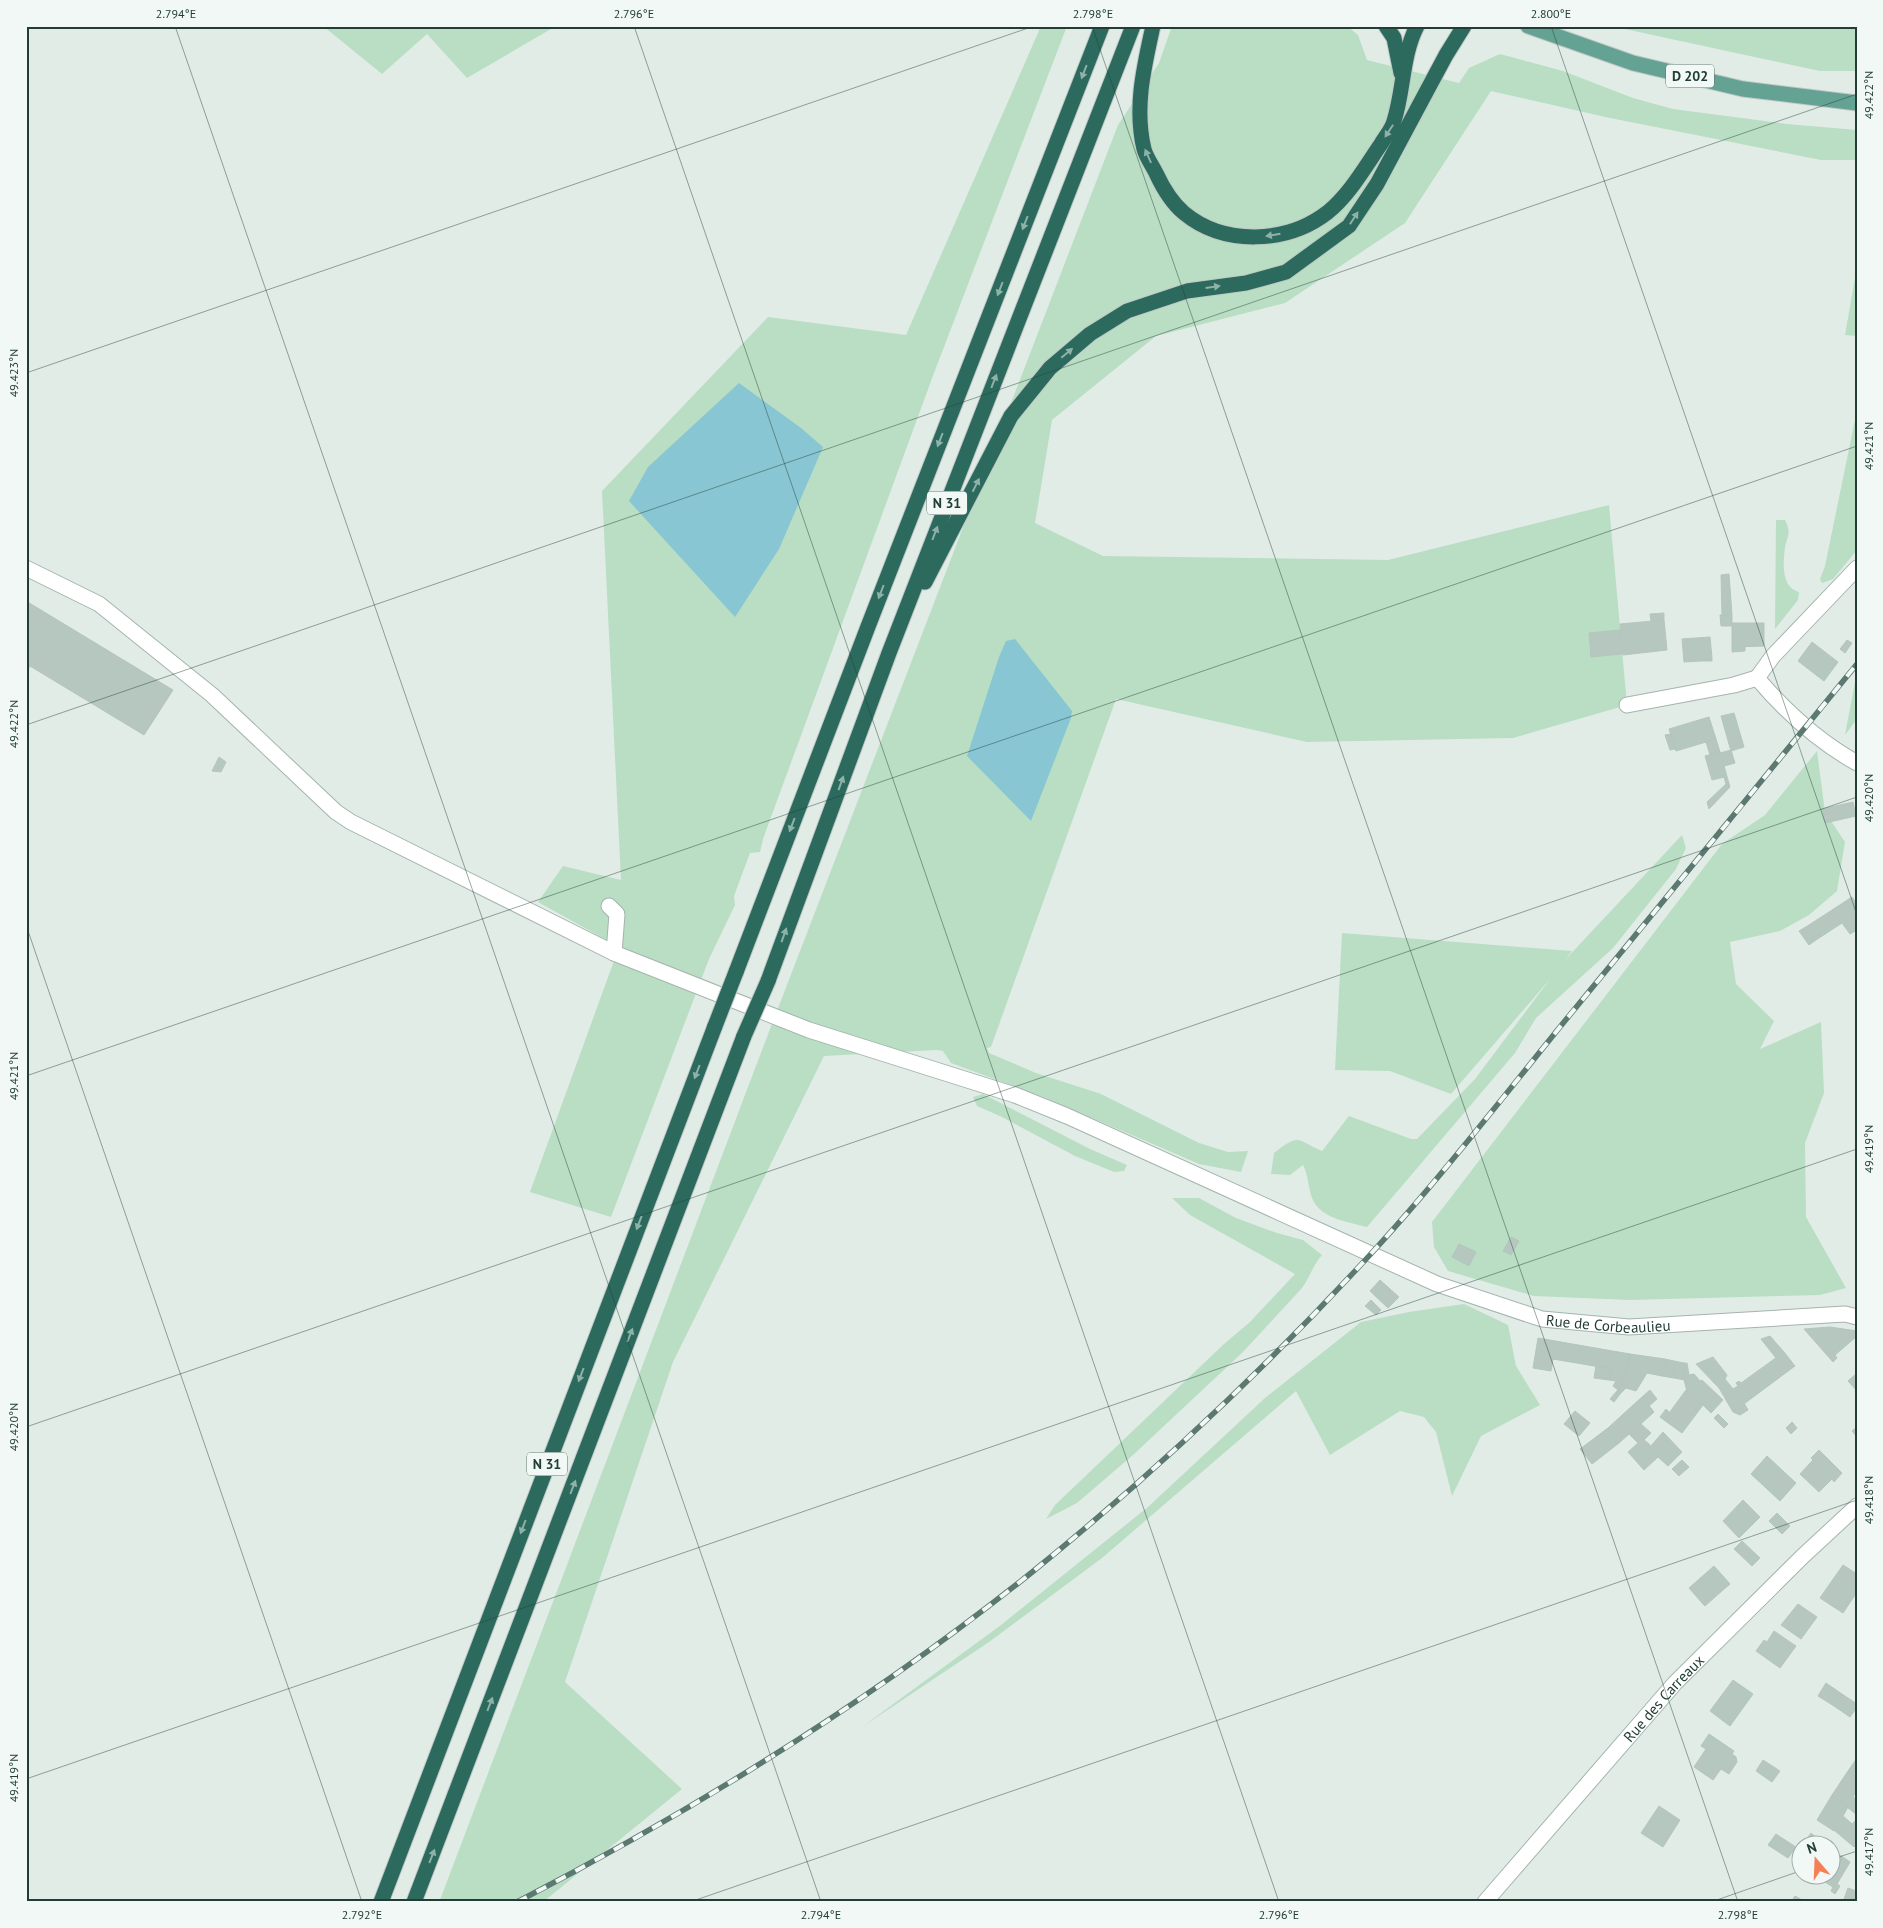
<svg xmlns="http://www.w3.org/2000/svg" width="1883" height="1928" viewBox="0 0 1883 1928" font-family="'PT Sans',sans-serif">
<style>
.green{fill:#b9dec3}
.water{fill:#87c6d2}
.building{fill:#b6c7c0;stroke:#b3c6be}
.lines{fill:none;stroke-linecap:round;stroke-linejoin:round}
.minor-casing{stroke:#a4b4ae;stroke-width:17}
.major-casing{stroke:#c1c9c7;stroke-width:17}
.highway-casing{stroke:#c1c9c7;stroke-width:17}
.minor{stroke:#fff;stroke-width:15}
.major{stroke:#64a293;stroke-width:15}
.highway{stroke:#2c6a5e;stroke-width:15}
.rail-casing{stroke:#5b7871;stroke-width:5.5}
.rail{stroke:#f1f8f5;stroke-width:4;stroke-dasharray:11;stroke-linecap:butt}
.highway-bridge-casing{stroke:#c1c9c7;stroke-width:17;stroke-linecap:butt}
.highway-bridge{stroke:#2c6a5e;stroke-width:15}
.oneway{fill:#8eb1aa}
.ticks{fill:none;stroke:#213d36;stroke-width:1;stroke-opacity:0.45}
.labels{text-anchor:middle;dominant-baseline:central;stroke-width:5;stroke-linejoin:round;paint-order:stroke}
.shield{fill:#f1f8f5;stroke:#5f756f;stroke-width:1}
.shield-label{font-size:14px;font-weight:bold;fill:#213d36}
.street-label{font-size:15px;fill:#213d36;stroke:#f1f8f5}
.neatline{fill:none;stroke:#213d36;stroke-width:2}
.ticks-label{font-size:12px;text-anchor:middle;fill:#213d36}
</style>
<rect width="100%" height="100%" fill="#e1ece7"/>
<g class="green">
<polygon points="323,26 556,26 467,78 427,34 382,74"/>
<polygon points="1041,26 1067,26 934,373 763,839 760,852 750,853 734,896 735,905 709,959 611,1217 530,1192 619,947 538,902 563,866 621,880 602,491 768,317 906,335"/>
<polygon points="1172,26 1347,26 1358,35 1367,60 1459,83 1469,68 1500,54 1563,71 1633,98 1673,109 1787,124 1857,130 1857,160 1821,160 1610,118 1491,91 1405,223 1285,303 1156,336 1052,420 1035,523 1103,556 1388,560 1609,505 1627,705 1513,738 1307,742 1116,699 991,1047 987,1048 989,1053 1036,1073 1101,1094 1199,1143 1228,1152 1248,1151 1241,1172 1199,1164 1046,1098 951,1063 943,1051 937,1050 824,1056 673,1362 565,1682 682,1789 543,1902 441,1902 441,1899 440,1900 770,1029 1118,125 1159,63"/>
<polygon points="1611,26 1857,27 1857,71 1820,71"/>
<polygon points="1857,266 1857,336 1845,335"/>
<polygon points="1857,410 1857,550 1833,579 1822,583 1820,579 1825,566"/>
<path d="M1776 520H1785C1786 523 1788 525 1788 528 1790 533 1786 542 1785 547 1783 563 1781 587 1799 592L1798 600 1775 629Z"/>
<polygon points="1857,680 1857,719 1845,735 1855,682"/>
<polygon points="1817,751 1825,812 1845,842 1837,891 1809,915 1780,931 1730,942 1736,984 1774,1021 1760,1049 1821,1022 1824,1093 1805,1143 1806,1217 1846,1288 1820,1295 1630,1300 1534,1296 1448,1271 1434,1247 1432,1222 1722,844 1765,815"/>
<path d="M1682 835 1686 848 1676 869 1613 948 1536 1018 1515 1053 1367 1227C1346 1221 1318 1219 1311 1195 1308 1185 1308 1175 1303 1165L1290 1175 1271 1174 1274 1153C1300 1133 1295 1139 1322 1151L1349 1116 1411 1139H1417L1475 1079 1550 979 1451 1094 1390 1071 1335 1070 1342 933 1572 951 1565 960Z"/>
<polygon points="983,1094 1090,1149 1127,1165 1124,1171 1114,1172 1075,1156 1002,1117 977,1106 973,1097"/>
<path d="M1172 1198H1199L1236 1218 1277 1233 1303 1240 1322 1255C1313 1265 1310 1277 1302 1288L1243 1352 1133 1455 1077 1503 1046 1519 1055 1505 1224 1344 1250 1322 1295 1274 1190 1215Z"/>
<polygon points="1464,1304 1508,1325 1516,1366 1540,1405 1481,1436 1452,1496 1436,1432 1424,1417 1400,1411 1330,1455 1296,1391 1102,1558 989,1642 862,1727 1001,1625 1148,1507 1265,1398 1361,1322 1409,1312"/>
</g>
<g class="water">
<polygon points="739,383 801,428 823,447 779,549 735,617 629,501 648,467"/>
<polygon points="1015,639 1072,711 1071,718 1031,821 967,756 999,657 1006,641"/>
</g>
<g class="building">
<polygon points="1729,574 1732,615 1722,615 1721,575"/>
<polygon points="26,601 173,690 144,735 30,666 26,673"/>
<polygon points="1664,613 1664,620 1651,621 1650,614"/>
<polygon points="1720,615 1732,615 1732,626 1721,626"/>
<polygon points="1664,620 1667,650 1623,655 1620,624"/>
<polygon points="1732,623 1764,623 1764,646 1732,647"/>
<polygon points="1620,630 1622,654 1591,657 1589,633"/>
<polygon points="1710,637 1712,658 1701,659 1701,661 1684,662 1682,639"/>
<polygon points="1847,640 1852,643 1845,653 1840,649"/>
<polygon points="1812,642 1838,662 1824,681 1798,661"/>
<polygon points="1732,647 1745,647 1745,651 1732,652"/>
<polygon points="1712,658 1712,661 1701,661 1701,659"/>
<polygon points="1734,713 1744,747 1731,751 1721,716"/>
<polygon points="1709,717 1716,739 1676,751 1669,729"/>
<polygon points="1671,734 1675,749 1670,750 1665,735"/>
<polygon points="1716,739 1720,752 1710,755 1706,742"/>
<polygon points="1731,750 1735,763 1724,766 1720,753"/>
<polygon points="1720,752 1730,787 1709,809 1707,802 1726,784 1724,777 1712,780 1705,756"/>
<polygon points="219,757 226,762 221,772 212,771"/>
<polygon points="1853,802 1856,816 1825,823 1822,809"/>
<polygon points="1852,897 1857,904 1857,913 1855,914 1857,917 1857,930 1850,934 1842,923 1813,942 1809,925"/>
<polygon points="1809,925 1813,942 1809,945 1799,931"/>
<polygon points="1511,1237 1519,1241 1511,1255 1503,1251"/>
<polygon points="1459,1244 1476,1252 1469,1266 1452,1257"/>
<polygon points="1380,1280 1399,1297 1388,1308 1370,1291"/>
<polygon points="1371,1300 1381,1310 1376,1315 1365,1306"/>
<polygon points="1830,1327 1857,1331 1857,1336 1835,1355 1837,1358 1833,1362 1804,1329"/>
<polygon points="1770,1336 1784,1352 1776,1358 1761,1339"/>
<polygon points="1538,1338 1630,1354 1621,1387 1618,1390 1613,1386 1616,1381 1609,1380 1612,1369 1553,1359 1551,1371 1533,1368"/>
<polygon points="1784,1352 1795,1366 1733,1412 1719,1388 1696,1364 1713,1357 1727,1375 1725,1379 1733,1389 1738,1386 1736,1383 1739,1381 1741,1383"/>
<polygon points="1630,1354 1665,1359 1662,1376 1647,1373 1636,1391 1626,1388 1620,1394 1616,1392 1621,1387"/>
<polygon points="1665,1359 1674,1361 1674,1378 1662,1376"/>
<polygon points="1674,1361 1684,1363 1685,1380 1674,1378"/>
<polygon points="1684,1363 1687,1363 1689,1375 1694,1374 1700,1381 1702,1380 1723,1400 1711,1413 1703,1405 1688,1395 1684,1380"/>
<polygon points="1596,1366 1612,1369 1609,1380 1594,1378"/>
<polygon points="1857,1373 1857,1391 1848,1381"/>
<polygon points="1650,1390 1657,1399 1649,1406 1642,1397"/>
<polygon points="1686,1390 1688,1395 1703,1405 1682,1433 1664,1420"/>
<polygon points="1616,1392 1620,1394 1614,1402 1610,1399"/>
<polygon points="1642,1397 1654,1412 1633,1431 1621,1416"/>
<polygon points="1744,1403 1748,1410 1740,1415 1733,1412"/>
<polygon points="1666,1409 1670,1413 1664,1420 1660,1417"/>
<polygon points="1575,1411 1590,1423 1579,1436 1564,1424"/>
<polygon points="1718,1414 1728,1424 1724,1428 1714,1418"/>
<polygon points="1621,1416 1633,1431 1649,1444 1658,1457 1644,1470 1628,1452 1638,1443 1629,1434 1619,1443 1608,1428"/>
<polygon points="1792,1422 1797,1428 1791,1434 1786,1428"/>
<polygon points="1641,1424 1651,1433 1644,1440 1633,1431"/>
<polygon points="1857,1427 1857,1437 1852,1431"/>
<polygon points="1608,1428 1619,1443 1592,1464 1580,1449"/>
<polygon points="1663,1432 1682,1452 1668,1466 1658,1457 1650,1447"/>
<polygon points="1819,1450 1842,1473 1834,1482 1832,1479 1819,1492 1800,1474 1813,1460 1811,1458"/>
<polygon points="1767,1456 1796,1483 1780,1501 1751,1474"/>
<polygon points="1682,1460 1689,1467 1679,1476 1672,1469"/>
<polygon points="1743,1500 1760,1517 1739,1538 1723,1521"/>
<polygon points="1777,1513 1790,1526 1782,1534 1769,1521"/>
<polygon points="1742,1541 1760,1558 1752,1566 1734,1549"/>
<polygon points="1843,1565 1857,1574 1857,1592 1843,1613 1820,1598"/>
<polygon points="1714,1566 1730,1584 1715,1597 1713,1595 1703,1604 1689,1588"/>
<polygon points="1713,1595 1715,1597 1705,1606 1703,1604"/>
<polygon points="1798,1604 1817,1617 1801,1639 1781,1625"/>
<polygon points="1774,1631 1796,1646 1780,1668 1756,1651 1764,1640 1767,1642"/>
<polygon points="1733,1680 1753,1694 1730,1726 1710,1711"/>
<polygon points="1826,1683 1842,1694 1834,1706 1818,1696"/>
<polygon points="1842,1694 1857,1704 1857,1707 1850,1717 1834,1706"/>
<polygon points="1709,1734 1734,1751 1732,1754 1736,1757 1737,1762 1729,1774 1721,1769 1713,1780 1694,1767 1706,1749 1701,1746"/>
<polygon points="1857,1758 1857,1777 1848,1771"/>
<polygon points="1763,1760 1780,1771 1772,1782 1756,1771"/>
<polygon points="1848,1771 1857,1777 1857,1791 1853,1797 1857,1800 1857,1815 1832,1795"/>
<polygon points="1832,1795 1848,1807 1843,1816 1852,1824 1857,1819 1857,1844 1854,1847 1834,1830 1834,1831 1817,1820"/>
<polygon points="1659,1806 1680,1820 1663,1847 1641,1833"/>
<polygon points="1811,1833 1812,1834 1827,1846 1802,1846"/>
<polygon points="1776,1834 1782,1838 1774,1849 1768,1845"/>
<polygon points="1782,1838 1796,1847 1788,1858 1774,1849"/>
<polygon points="1830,1848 1850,1862 1837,1884 1840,1886 1835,1894 1831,1891 1833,1887 1817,1877 1830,1876"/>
<polygon points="1848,1888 1856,1891 1857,1888 1857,1902 1850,1902 1844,1899"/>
<polygon points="1795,1896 1802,1900 1807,1902 1791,1902"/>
</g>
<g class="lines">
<defs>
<g id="minor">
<path id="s1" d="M26 568 99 604 212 695 336 812 351 822 614 953 809 1030 1015 1095 1067 1116 1437 1284 1542 1319 1629 1327 1845 1314 1857 1317"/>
<path d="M1857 568 1773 656 1757 678C1785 711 1819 742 1857 763"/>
<polyline points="1627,705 1734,685 1757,678"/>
<polyline points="609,906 617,914 614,953"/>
<path id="s2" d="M1485 1902 1675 1683 1803 1556 1857 1506"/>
</g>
<polyline id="major" points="1528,26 1633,63 1743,89 1857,103"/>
<g id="highway">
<path d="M1153 26C1144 67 1134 108 1144 149 1146 157 1152 165 1156 173 1162 186 1172 203 1184 213 1224 246 1287 244 1328 212 1350 194 1365 167 1381 144 1385 137 1392 129 1394 121 1404 90 1402 55 1417 26"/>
<polyline points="1386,26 1394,38 1401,73"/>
<polyline points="925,582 1011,416 1050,368 1090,334 1127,311 1187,291 1246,283 1286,272 1349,226 1377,184 1446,55 1464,26"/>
<polyline points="736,972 869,624 1102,26"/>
<polyline points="768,981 889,653 1133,26"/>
<polyline points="381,1902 715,1026"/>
<polyline points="414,1902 744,1036"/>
</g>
</defs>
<use href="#minor" class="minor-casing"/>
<use href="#major" class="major-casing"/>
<use href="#highway" class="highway-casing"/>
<use href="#minor" class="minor"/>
<use href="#major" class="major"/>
<use href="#highway" class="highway"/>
<defs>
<path id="rail" d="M517 1902C698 1808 872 1700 1031 1573 1151 1476 1264 1370 1368 1257 1437 1182 1500 1101 1564 1022 1662 903 1760 783 1857 664"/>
</defs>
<use href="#rail" class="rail-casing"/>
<use href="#rail" class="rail"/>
<defs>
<g id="highway-bridge">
<polyline points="715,1026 736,972"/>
<polyline points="744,1036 768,981"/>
</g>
</defs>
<use href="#highway-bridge" class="highway-bridge-casing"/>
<use href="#highway-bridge" class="highway-bridge"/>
</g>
<defs><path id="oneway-solid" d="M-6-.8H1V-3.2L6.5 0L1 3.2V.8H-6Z" transform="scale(1.25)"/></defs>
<g class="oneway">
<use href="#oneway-solid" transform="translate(1084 72) rotate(111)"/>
<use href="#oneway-solid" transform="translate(1389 131) rotate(123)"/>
<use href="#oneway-solid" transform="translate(1148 156) rotate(-114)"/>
<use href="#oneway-solid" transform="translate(1354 218) rotate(-57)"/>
<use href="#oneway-solid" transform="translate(1025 223) rotate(111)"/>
<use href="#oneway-solid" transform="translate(1273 235) rotate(171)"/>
<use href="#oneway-solid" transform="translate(1213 287) rotate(-8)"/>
<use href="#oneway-solid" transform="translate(1000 289) rotate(111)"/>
<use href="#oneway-solid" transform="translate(1067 353) rotate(-40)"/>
<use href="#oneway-solid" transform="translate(994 381) rotate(-69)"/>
<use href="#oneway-solid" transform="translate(940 440) rotate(111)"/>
<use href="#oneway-solid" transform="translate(976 485) rotate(-63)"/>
<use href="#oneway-solid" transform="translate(935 533) rotate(-69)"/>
<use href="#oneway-solid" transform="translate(881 592) rotate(111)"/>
<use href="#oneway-solid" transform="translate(841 783) rotate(-70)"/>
<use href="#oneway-solid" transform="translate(792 825) rotate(111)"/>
<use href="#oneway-solid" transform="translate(784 935) rotate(-70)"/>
<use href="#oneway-solid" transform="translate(697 1072) rotate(111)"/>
<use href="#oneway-solid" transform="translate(639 1223) rotate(111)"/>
<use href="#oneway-solid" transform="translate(630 1335) rotate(-69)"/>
<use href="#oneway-solid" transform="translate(581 1375) rotate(111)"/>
<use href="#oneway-solid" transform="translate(573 1487) rotate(-69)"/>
<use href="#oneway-solid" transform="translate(523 1527) rotate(111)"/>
<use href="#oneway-solid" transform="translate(490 1704) rotate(-69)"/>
<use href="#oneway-solid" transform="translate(432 1856) rotate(-69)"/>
</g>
<path class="ticks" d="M175 26 821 1902M634 26 1279 1902M1092 26 1738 1902M1551 26 1857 915M26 373 1034 26M26 725 1857 94M26 925 362 1902M26 1076 1857 446M26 1427 1857 797M26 1779 1857 1149M1830 1860 1857 1851M690 1902 1857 1500M1711 1902 1800 1871"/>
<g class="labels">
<g class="shield">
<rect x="1666" y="64.5" width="48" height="23" rx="4"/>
<rect x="927" y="491.5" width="40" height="23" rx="4"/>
<rect x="527" y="1452.5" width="40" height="23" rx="4"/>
</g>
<g class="shield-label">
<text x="1690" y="76">D 202</text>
<text x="947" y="503">N 31</text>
<text x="547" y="1464">N 31</text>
</g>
<g class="street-label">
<text stroke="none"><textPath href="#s1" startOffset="1774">Rue de Corbeaulieu</textPath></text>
<text stroke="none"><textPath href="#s2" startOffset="271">Rue des Carreaux</textPath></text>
</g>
</g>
<rect width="1883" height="1928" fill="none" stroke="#f1f8f5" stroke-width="55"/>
<g transform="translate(1816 1860) rotate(341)"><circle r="24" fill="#f1f8f5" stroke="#9eada9"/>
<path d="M0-4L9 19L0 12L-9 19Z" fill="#f57f56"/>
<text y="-8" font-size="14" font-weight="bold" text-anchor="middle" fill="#213d36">N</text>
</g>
<rect x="28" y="28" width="1828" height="1872" class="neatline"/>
<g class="ticks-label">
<text x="176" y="18">2.794°E</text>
<text x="634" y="18">2.796°E</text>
<text x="1093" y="18">2.798°E</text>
<text x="1551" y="18">2.800°E</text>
<text transform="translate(1869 95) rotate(-90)" y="4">49.422°N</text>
<text transform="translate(14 373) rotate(-90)" y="4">49.423°N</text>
<text transform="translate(1869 446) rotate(-90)" y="4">49.421°N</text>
<text transform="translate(14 724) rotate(-90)" y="4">49.422°N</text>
<text transform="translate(1869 798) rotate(-90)" y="4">49.420°N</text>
<text transform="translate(14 1076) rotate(-90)" y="4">49.421°N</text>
<text transform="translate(1869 1149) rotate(-90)" y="4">49.419°N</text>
<text transform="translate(14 1427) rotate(-90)" y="4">49.420°N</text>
<text transform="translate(1869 1500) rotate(-90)" y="4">49.418°N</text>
<text transform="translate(14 1778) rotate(-90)" y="4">49.419°N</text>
<text transform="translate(1869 1852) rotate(-90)" y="4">49.417°N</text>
<text x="362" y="1919">2.792°E</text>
<text x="821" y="1919">2.794°E</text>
<text x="1279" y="1919">2.796°E</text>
<text x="1738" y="1919">2.798°E</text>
</g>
</svg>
